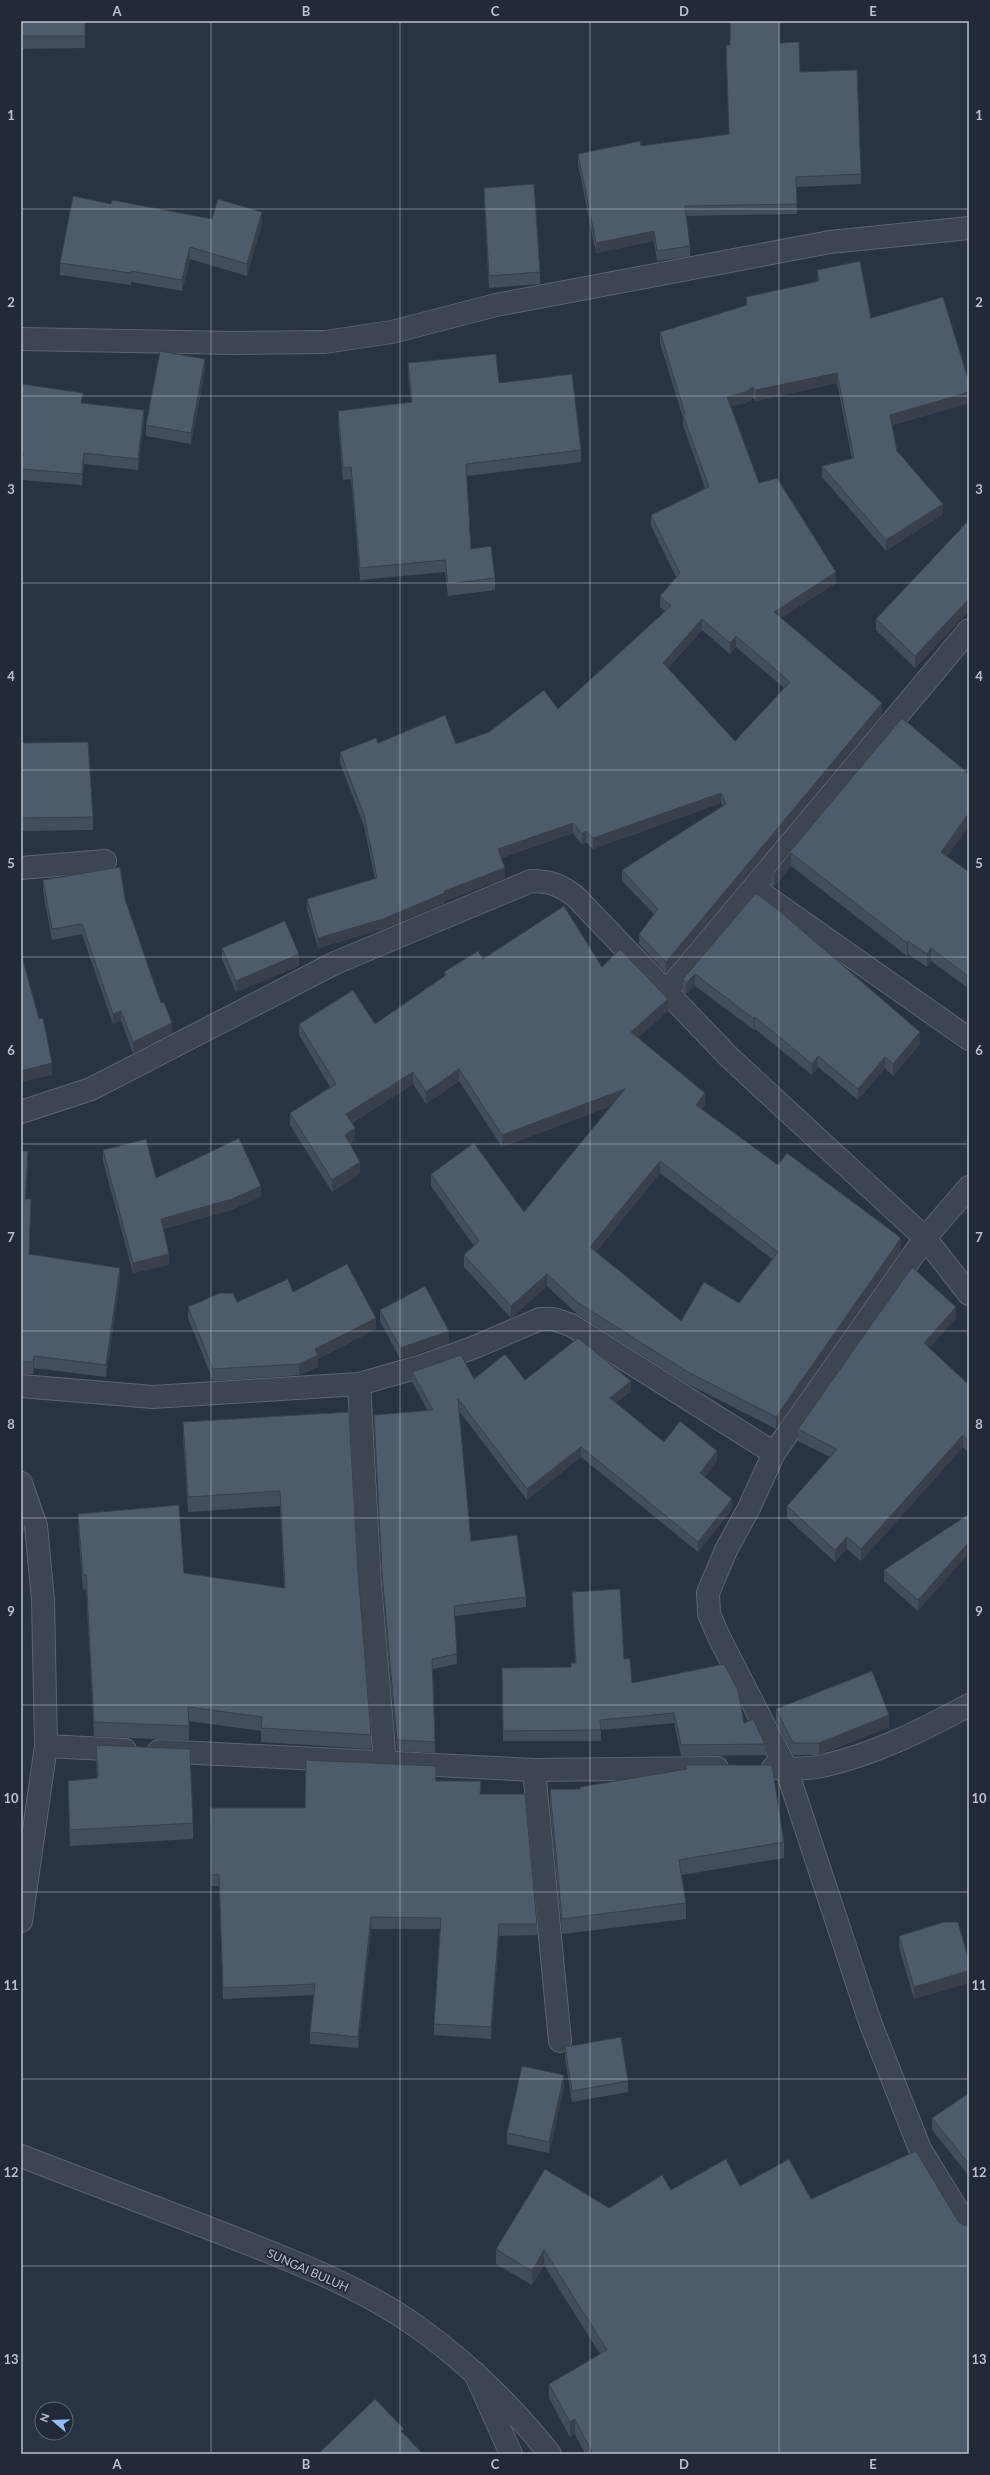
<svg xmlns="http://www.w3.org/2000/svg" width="990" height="2475" viewBox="0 0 990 2475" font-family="Lato,sans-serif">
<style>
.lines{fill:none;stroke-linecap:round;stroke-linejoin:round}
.lane-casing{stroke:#5b646f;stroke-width:24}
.street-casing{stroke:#5b646f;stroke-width:24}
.lane{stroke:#3c4652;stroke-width:22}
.street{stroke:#3c4652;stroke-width:22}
.wall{fill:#434e5c;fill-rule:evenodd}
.shaded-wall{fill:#37404b}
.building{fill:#4e5b6b;stroke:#37404b;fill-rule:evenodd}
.grid{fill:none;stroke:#bac1cc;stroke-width:1;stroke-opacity:0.55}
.labels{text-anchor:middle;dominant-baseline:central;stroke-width:4;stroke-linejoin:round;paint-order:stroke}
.street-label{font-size:12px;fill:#bac1cc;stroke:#212b37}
.neatline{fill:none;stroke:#bac1cc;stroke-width:1.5}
.grid-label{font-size:13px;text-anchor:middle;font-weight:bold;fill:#bac1cc}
</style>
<rect width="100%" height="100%" fill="#283442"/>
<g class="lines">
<defs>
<polyline id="lane" points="475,2373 511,2454"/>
<g id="street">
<polyline points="21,339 235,343 325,342 392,332 496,305 830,242 969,228"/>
<polyline points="21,868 105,861"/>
<polyline points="754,888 969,1039"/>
<polyline points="666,992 969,630"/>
<path d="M21 1112 91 1089 335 963 531 881C550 881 560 885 575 896L729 1057 925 1238 969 1294"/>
<polyline points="969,1187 925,1238 774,1453 749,1508 726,1550 708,1593 709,1614 719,1637 786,1768 870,2022 920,2149 969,2229"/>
<polyline points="359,1384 370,1584 385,1762"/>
<polyline points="21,1386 153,1397 359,1384 422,1366 475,1347 540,1319 553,1319 571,1325 774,1453"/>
<polyline points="21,1483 36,1526 43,1600 46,1746 21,1921"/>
<polyline points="46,1746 125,1750"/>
<polyline points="159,1751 534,1770 717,1768"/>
<path d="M773 1768C788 1768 807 1770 822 1766 873 1755 923 1730 969 1705"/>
<polyline points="534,1770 560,2041"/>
<path d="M21 2156C91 2183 160 2209 229 2236 293 2261 361 2287 416 2326 467 2362 511 2405 550 2454"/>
</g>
</defs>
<use href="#lane" class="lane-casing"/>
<use href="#street" class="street-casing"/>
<use href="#lane" class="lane"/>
<use href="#street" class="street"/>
</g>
<g class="wall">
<polygon points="21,21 85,21 85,48 21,49"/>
<polygon points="780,43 800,72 861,174 861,184 796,187 797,214 686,216 690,246 690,256 657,261 654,241 596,253 578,164 578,154 729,134 726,45"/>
<polygon points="484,188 540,272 540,284 489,288 484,199"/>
<polygon points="111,204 212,219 262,223 247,276 190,259 182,291 131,282 131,285 60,275 60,263"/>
<path d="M817 270 871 318 969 382V403L892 425 897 451 943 514 886 551 822 477V466L852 459 837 383 756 401 753 398 746 403 731 406 759 483 836 583 781 618 882 714 666 973 639 944V934L654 914 622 881V870L723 806 721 803 593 849 586 842 582 845 573 833 501 858 505 878 445 901V903L383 929 318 948 307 910V899L375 879 364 826 340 763V752L378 743 456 744 558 709 665 611 660 607V596L676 577 651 526V515L705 488 683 425V418L660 343V332L746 306V297L817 282ZM702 630 730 654 736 647 784 688 735 741 668 668Z"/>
<polygon points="408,363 499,383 581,450 581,462 467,476 471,549 495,578 495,590 448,596 445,572 360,580 351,479 343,480 338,423 338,411 411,402 408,375"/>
<polygon points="205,370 191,444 146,436 146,425"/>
<polygon points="21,378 22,384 83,404 144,421 138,470 84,464 82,485 21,480 22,463 21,463"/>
<polygon points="969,522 969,611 915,668 876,630 876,619"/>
<polygon points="902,718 947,857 969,872 969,989 931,961 927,967 908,954 907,956 791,866 774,887 772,885 772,873"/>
<polygon points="21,743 93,817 93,830 21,831"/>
<polygon points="43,880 125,899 161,1003 172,1033 133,1053 121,1021 113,1024 82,934 52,940 43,891"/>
<polygon points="756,893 920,1044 893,1076 885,1068 858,1100 818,1067 812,1075 755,1029 754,1030 695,986 686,994 683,991 683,979"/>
<polygon points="222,948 299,966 236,992 222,959"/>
<path d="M483 959 602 967 668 1011 638 1038 705 1105 702 1109 778 1165 901 1250 776 1429 686 1383 577 1314 547 1286 511 1318 464 1267V1255L474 1246 431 1186V1174L524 1212 611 1106 502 1147 459 1081 426 1104 413 1084 352 1123 355 1140 350 1144 360 1174 332 1192 290 1125V1113L330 1087 299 1035V1024H375L444 977V972ZM660 1173 772 1259 739 1303 681 1321 596 1252Z"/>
<polygon points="103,1150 156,1178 261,1196 232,1210 163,1229 169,1265 133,1273 103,1161"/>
<polygon points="21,1151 28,1164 26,1199 31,1211 29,1254 120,1280 106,1377 34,1368 33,1374 21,1374"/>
<polygon points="293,1292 376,1329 318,1359 318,1367 299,1375 213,1381 188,1318 188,1307 237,1302"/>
<polygon points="380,1310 449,1343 400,1359 380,1321"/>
<polygon points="956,1318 929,1348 969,1385 969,1453 963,1447 861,1561 847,1549 835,1562 787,1518 787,1506 830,1457 798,1441 798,1429"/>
<polygon points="412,1372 474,1379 525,1380 631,1391 616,1403 664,1442 717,1461 705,1477 732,1509 698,1552 581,1457 527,1500 459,1411 471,1541 526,1597 526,1607 455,1616 457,1664 433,1669 435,1753 397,1751 382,1583 374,1426 374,1415 428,1411 412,1382"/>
<polygon points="349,1412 358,1571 371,1735 371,1749 261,1742 261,1731 189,1721 189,1741 94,1736 86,1589 83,1590 78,1528 78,1514 184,1573 284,1588 280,1506 188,1512 183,1437 183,1422"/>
<polygon points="969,1514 918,1611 884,1581 884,1570"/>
<polygon points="572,1592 624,1659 632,1683 744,1723 765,1744 765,1755 681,1756 674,1723 601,1730 601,1741 503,1741 502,1668 571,1667 571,1663 575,1663 572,1603"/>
<polygon points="776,1709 889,1727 819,1755 793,1755 776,1721"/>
<polygon points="96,1745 193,1823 193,1839 70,1846 68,1797 68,1781 97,1778 96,1761"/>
<polygon points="686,1765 784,1842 784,1858 682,1875 686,1903 686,1919 562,1934 550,1805 550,1789 580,1789 686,1769"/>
<polygon points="436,1781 481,1794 537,1924 537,1935 499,1936 491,2039 434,2035 434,2024 440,1929 371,1929 358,2048 310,2044 310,2032 314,1995 223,1999 219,1886 211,1886 210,1808 305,1808"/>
<polygon points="899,1936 968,1983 914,1999 899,1947"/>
<polygon points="565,2047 628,2081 628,2092 572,2102 565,2058"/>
<polygon points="564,2087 549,2153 507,2144 507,2133"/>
<polygon points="969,2093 969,2176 932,2130 932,2118"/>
<polygon points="740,2186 811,2199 969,2454 585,2454 575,2434 570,2437 549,2398 549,2384 600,2354 544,2265 532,2285 496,2264 496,2249 609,2208 671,2190"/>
</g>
<g class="shaded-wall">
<polygon points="262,212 262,223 247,276 247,264"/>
<polygon points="654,231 654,241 596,253 596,243"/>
<polygon points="190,247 190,259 182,291 182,280"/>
<polygon points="205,359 205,370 191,444 191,433"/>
<polygon points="837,373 837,383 756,401 756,390"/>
<polygon points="753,387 753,398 746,403 727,407 727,397"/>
<polygon points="969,392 969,403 890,425 890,415"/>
<polygon points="144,410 144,421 138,470 138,459"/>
<polygon points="84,453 84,464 82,485 82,474"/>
<polygon points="943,504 943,514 886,551 886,540"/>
<polygon points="836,572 836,583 774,623 774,612"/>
<polygon points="969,599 969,611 915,668 915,656"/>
<polygon points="702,619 702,630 663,673 663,663"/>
<polygon points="736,636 736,647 730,654 730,643"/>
<polygon points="882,703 882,714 666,973 666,962"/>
<polygon points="721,793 721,803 593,849 593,838"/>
<polygon points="969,813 969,826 941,865 941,852"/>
<polygon points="573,823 573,833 498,859 498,849"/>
<polygon points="586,831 586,842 582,845 582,834"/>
<polygon points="791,853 791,866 774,887 774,874"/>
<polygon points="505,868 505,878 445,901 445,903 383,929 318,948 318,938"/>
<polygon points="908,941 908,954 907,956 907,943"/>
<polygon points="931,948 931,961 927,967 927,954"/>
<polygon points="299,954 299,966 236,992 236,981"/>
<polygon points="695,974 695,986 686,994 686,983"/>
<polygon points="668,999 668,1011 631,1044 631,1032"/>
<polygon points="121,1011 121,1021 113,1024 113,1014"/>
<polygon points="755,1017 755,1029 754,1030 754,1019"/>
<polygon points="172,1023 172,1033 133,1053 133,1042"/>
<polygon points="920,1032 920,1044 893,1076 893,1064"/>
<polygon points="818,1056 818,1067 812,1075 812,1064"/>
<polygon points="885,1057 885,1068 858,1100 858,1089"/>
<polygon points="52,1063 52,1075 21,1082 21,1071"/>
<polygon points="459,1069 459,1081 426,1104 426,1092"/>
<polygon points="413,1072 413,1084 346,1126 346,1114"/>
<polygon points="625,1089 625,1101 502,1147 502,1135"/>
<polygon points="705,1093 705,1105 696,1116 696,1105"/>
<polygon points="355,1128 355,1140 345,1147 345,1135"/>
<polygon points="28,1151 28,1164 25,1211 25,1199"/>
<polygon points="660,1161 660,1173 590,1259 590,1247"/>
<polygon points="360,1162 360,1174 332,1192 332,1180"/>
<polygon points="261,1186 261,1196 232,1210 161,1229 161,1219"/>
<polygon points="901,1238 901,1250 776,1429 776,1417"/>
<polygon points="169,1254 169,1265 133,1273 133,1263"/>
<polygon points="120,1268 120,1280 106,1377 106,1365"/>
<polygon points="547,1274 547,1286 511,1318 511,1306"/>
<polygon points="956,1307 956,1318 924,1355 924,1343"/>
<polygon points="376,1318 376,1329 318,1359 318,1367 299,1375 299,1364 315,1349"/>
<polygon points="449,1331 449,1343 400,1359 400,1348"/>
<polygon points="34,1356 34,1368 33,1374 33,1362"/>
<polygon points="631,1381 631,1391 610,1408 610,1398"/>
<polygon points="963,1435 963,1447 861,1561 861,1549"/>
<polygon points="581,1447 581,1457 527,1500 527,1489"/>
<polygon points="717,1451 717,1461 700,1483 700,1473"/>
<polygon points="732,1499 732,1509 698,1552 698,1542"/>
<polygon points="24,1521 24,1533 21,1534 21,1522"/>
<polygon points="847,1537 847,1549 835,1562 835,1550"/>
<polygon points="969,1542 969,1553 918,1611 918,1600"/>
<polygon points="889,1715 889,1727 819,1755 819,1743"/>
<polygon points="371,1917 371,1929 358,2048 358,2037"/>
<polygon points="499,1924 499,1936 491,2039 491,2027"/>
<polygon points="968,1971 968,1983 914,1999 914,1987"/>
<polygon points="564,2075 564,2087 549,2153 549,2142"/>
<polygon points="544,2250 544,2265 532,2285 532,2271"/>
<polygon points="575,2419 575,2434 570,2437 570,2422"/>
</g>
<g class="building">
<rect x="21" y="21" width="64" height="15"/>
<polygon points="730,21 780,21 780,43 799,42 800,72 857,70 861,174 796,177 797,204 685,206 690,246 657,251 654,231 596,243 578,154 640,141 641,146 729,134 726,45 730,45"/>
<polygon points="534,184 540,272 489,276 484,188"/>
<polygon points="73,196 111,204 112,200 212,219 218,199 262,212 247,264 190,247 182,280 131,271 131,273 60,263"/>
<path d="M860 261 871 318 943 297 969 382V392L890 415 897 451 943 504 886 540 822 466 854 458 837 373 756 390 753 387 746 392 727 397 759 483 777 478 836 572 774 612 882 703 666 962 639 934 658 909 622 870 726 804 721 793 593 838 586 831 582 834 573 823 498 849 505 868 444 891 445 893 383 919 318 938 307 899 377 878 364 815 340 752 376 738 378 743 445 715 456 744 489 732 544 690 558 709 671 606 660 596 680 573 651 515 709 487 683 415 685 414 660 332 747 305 746 297 819 281 817 270ZM702 619 730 643 736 636 790 682 735 741 663 663Z"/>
<polygon points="160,351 205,359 191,433 146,425"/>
<polygon points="496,354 499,383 572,374 581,450 466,464 471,549 491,546 495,578 448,584 445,560 360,568 351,467 343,468 338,411 412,402 408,363"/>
<polygon points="21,378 22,378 22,384 83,393 81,403 144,410 138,459 84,453 82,474 21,469 23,452 21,452"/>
<polygon points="968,521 969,522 969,599 915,656 876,619"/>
<polygon points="902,718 969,774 969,813 941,852 969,872 969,977 931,948 927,954 908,941 907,943 791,853 774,874 772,873"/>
<polygon points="88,742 93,817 21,818 21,743"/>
<polygon points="120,867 125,899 161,1003 164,1002 172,1023 133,1042 121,1011 113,1014 82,924 52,929 43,880"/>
<polygon points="756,893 776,908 920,1032 893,1064 885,1057 858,1089 818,1056 812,1064 755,1017 754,1019 695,974 686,983 683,979"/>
<path d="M564 906 602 967 620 949 668 999 631 1032 705 1093 696 1105 778 1165 787 1153 901 1238 776 1417 686 1371 577 1302 547 1274 511 1306 464 1255 479 1241 431 1174 474 1143 524 1212 625 1089 502 1135 459 1069 426 1092 413 1072 346 1114 355 1128 345 1135 360 1162 332 1180 290 1113 336 1084 299 1024 353 990 375 1024 446 975 444 972 478 951 483 959ZM660 1161 778 1252 739 1303 704 1282 681 1321 590 1247Z"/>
<polygon points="285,921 299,954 236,981 222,948"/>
<polygon points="21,953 39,1019 43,1018 52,1063 21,1071"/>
<polygon points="239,1138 261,1186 232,1199 161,1219 169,1254 133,1263 103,1150 146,1139 156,1178"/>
<polygon points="21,1151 28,1151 25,1199 31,1199 29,1254 120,1268 106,1365 34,1356 33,1362 21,1362"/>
<polygon points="347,1264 376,1318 315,1349 318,1355 299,1364 213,1369 188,1307 220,1293 233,1293 237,1302 288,1279 293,1292"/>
<polygon points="912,1267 956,1307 924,1343 969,1385 969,1441 963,1435 861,1549 847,1537 835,1550 787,1506 837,1449 798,1429"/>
<polygon points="425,1286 449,1331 400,1348 380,1310"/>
<polygon points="578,1338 631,1381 610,1398 664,1442 680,1421 717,1451 700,1473 732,1499 698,1542 581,1447 527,1489 458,1399 471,1541 517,1535 526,1597 454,1606 457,1654 432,1659 435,1742 397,1740 382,1573 374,1415 433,1410 412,1372 461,1355 474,1379 505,1354 525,1380"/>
<polygon points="349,1412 358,1571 371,1735 261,1728 262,1717 188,1707 189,1726 94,1722 86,1575 83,1575 78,1514 179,1505 184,1573 285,1588 280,1491 188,1497 183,1422"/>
<polygon points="21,1509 24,1518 24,1521 21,1522"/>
<polygon points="969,1514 969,1542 918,1600 884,1570"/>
<polygon points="620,1589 624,1659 630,1658 632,1683 724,1664 738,1690 744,1723 753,1719 765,1744 681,1745 674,1713 600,1720 601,1730 503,1731 502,1668 571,1667 571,1663 576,1663 572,1592"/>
<polygon points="872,1671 889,1715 819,1743 793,1743 776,1709"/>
<polygon points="96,1745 190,1749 193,1823 70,1830 68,1781 98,1778"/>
<polygon points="306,1760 436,1766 436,1781 481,1781 480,1794 525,1794 537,1924 499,1924 491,2027 434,2024 441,1918 371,1917 358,2037 310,2032 315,1984 223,1988 219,1875 211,1875 210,1808 305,1808"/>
<polygon points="686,1765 772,1765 784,1842 679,1860 686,1903 562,1919 550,1789 580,1789 580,1787 687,1769"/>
<polygon points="944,1922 958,1922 968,1958 968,1971 914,1987 899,1936"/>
<polygon points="621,2037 628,2081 572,2091 565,2047"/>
<polygon points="522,2066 564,2075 549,2142 507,2133"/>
<polygon points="969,2093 969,2164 932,2118"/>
<polygon points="916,2151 958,2221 963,2225 969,2226 969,2454 593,2454 575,2419 570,2422 549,2384 607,2350 544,2250 532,2271 496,2249 545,2169 609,2208 662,2175 671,2190 726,2159 740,2186 789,2159 811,2199"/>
<polygon points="375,2399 404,2429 401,2431 423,2454 318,2454"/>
</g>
<path class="grid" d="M211 21V2454M400 21V2454M590 21V2454M779 21V2454M21 209H969M21 396H969M21 583H969M21 770H969M21 957H969M21 1144H969M21 1331H969M21 1518H969M21 1705H969M21 1892H969M21 2079H969M21 2266H969"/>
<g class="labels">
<g class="street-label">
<text transform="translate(308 2270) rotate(24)">SUNGAI BULUH</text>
</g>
</g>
<rect width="990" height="2475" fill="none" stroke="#212b37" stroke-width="44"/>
<g transform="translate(54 2421) rotate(289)"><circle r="19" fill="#212b37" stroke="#5e6773"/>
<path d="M0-3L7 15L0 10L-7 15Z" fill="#96bcf5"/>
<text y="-6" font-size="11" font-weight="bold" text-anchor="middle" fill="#bac1cc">N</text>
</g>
<rect x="22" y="22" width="946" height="2431" class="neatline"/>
<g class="grid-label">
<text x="117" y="16">A</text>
<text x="306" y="16">B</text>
<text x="495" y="16">C</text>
<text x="684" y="16">D</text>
<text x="873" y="16">E</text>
<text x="11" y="120">1</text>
<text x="979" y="120">1</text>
<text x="11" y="307">2</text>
<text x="979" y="307">2</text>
<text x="11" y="494">3</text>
<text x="979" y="494">3</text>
<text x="11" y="681">4</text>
<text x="979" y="681">4</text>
<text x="11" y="868">5</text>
<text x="979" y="868">5</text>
<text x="11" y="1055">6</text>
<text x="979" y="1055">6</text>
<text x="11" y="1242">7</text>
<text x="979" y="1242">7</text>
<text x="11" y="1429">8</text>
<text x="979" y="1429">8</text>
<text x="11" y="1616">9</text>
<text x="979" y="1616">9</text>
<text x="11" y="1803">10</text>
<text x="979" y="1803">10</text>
<text x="11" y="1990">11</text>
<text x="979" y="1990">11</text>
<text x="11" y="2177">12</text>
<text x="979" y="2177">12</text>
<text x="11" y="2364">13</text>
<text x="979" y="2364">13</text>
<text x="117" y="2469">A</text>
<text x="306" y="2469">B</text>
<text x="495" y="2469">C</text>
<text x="684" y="2469">D</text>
<text x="873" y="2469">E</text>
</g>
</svg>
